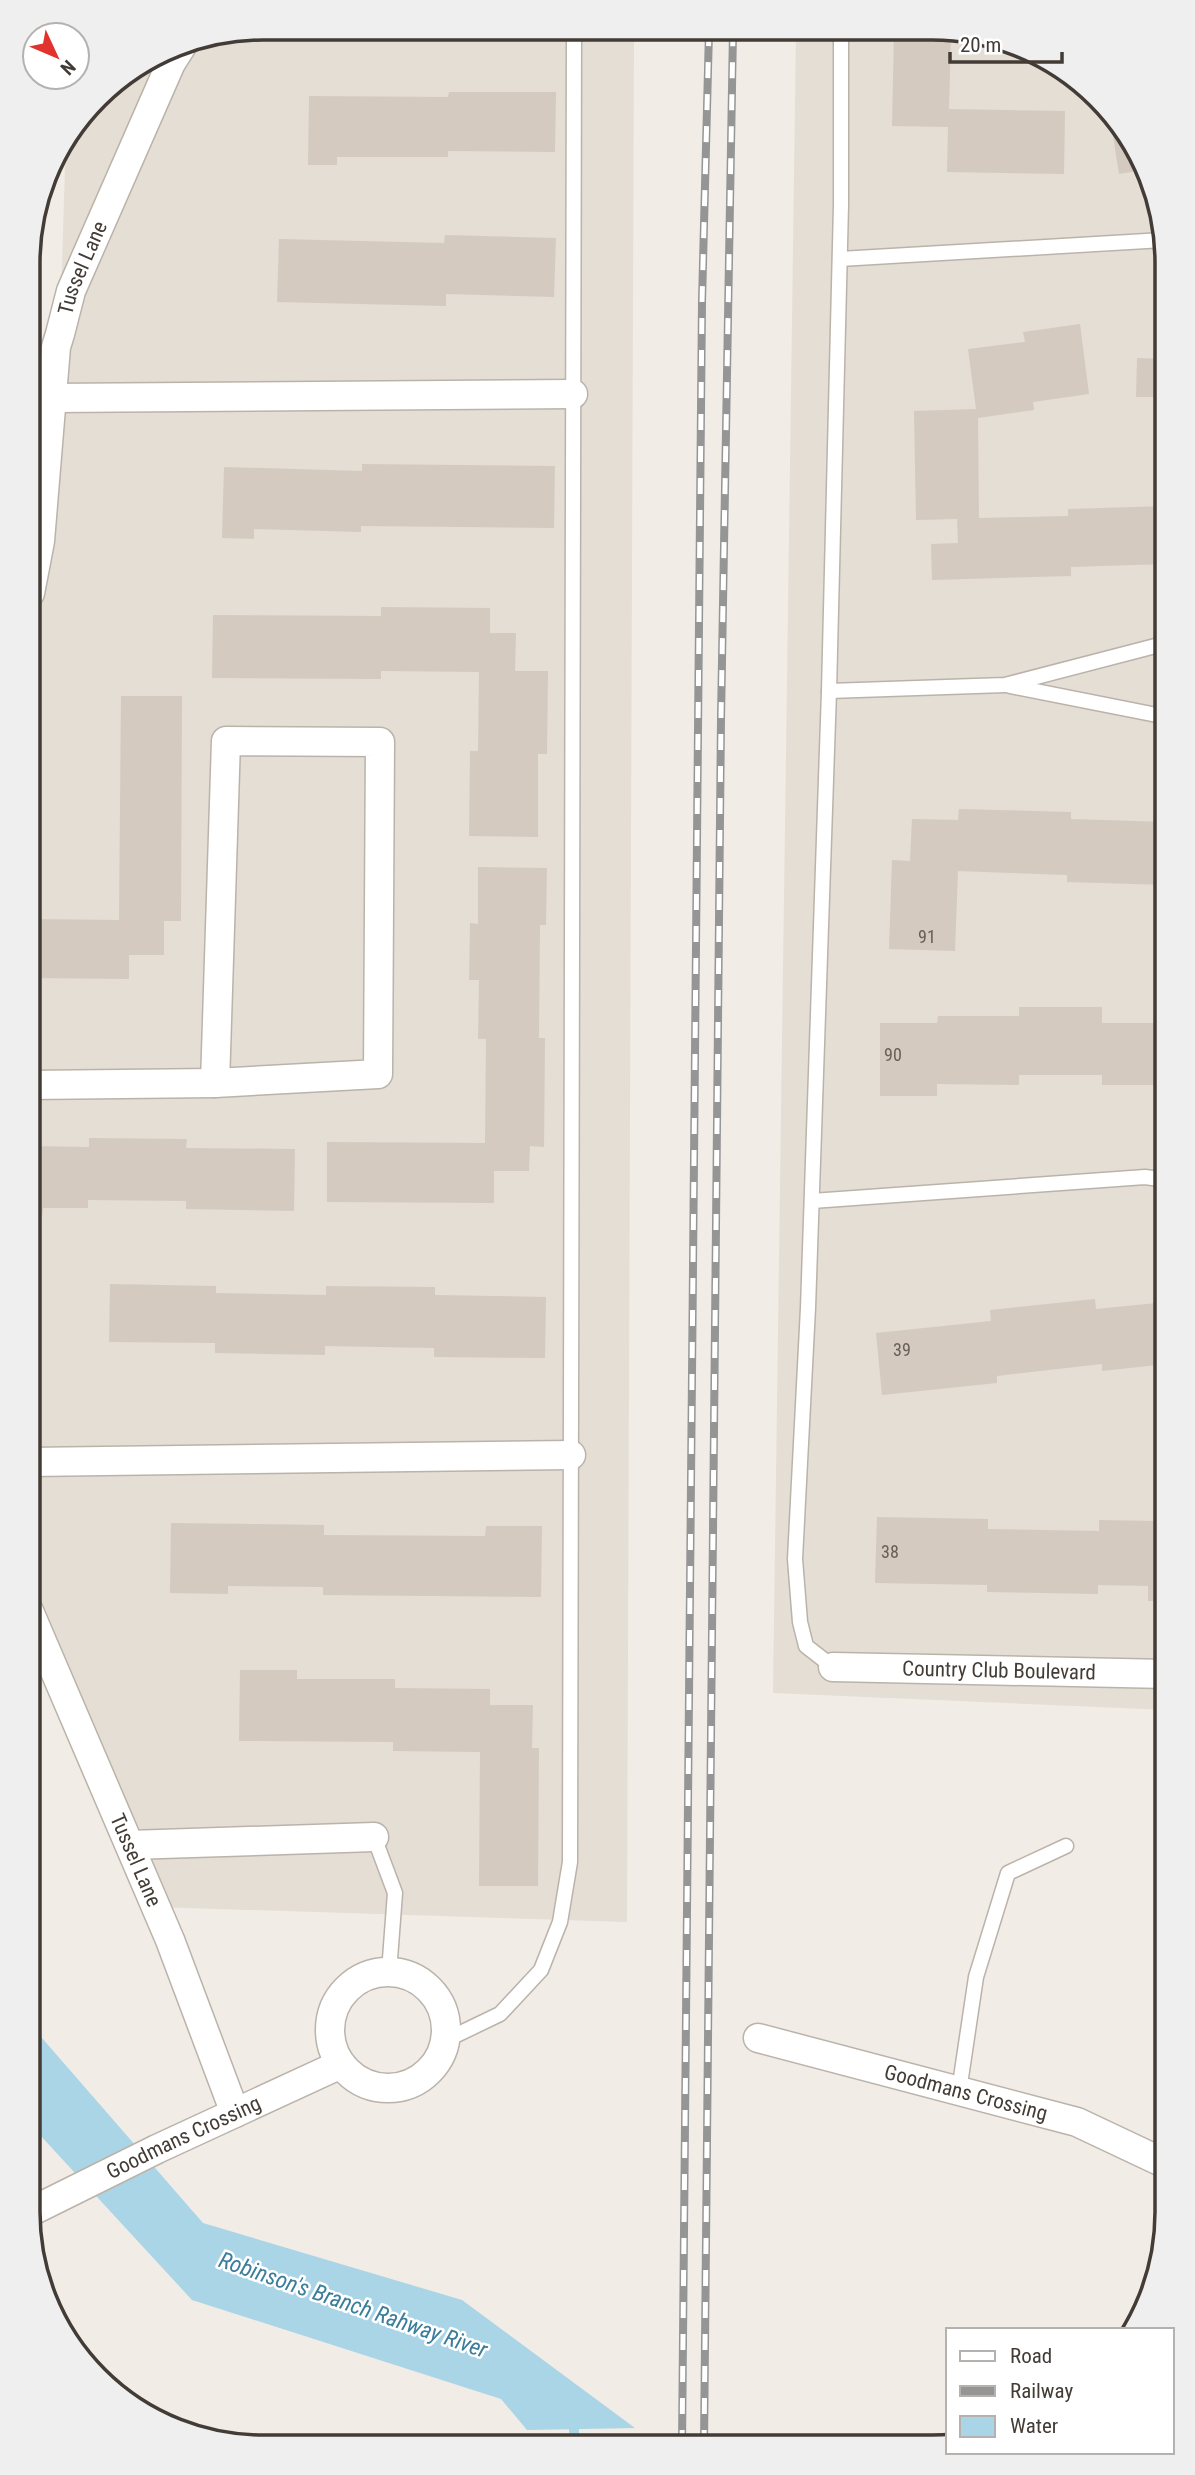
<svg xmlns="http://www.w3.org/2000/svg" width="1195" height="2475" viewBox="0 0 1195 2475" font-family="'Roboto Condensed',sans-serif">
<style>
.residential{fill:#e4ded5}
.water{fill:#a9d5e7}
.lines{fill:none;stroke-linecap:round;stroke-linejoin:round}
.stream{stroke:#a9d5e7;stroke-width:10}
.building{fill:#d4cac0}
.service-casing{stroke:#bbb3aa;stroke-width:17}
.minor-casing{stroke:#bbb3aa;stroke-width:31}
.service{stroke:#fff;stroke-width:14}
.minor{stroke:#fff;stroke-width:28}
.rail-casing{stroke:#959595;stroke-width:8}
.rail{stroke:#fff;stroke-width:5;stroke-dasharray:16;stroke-linecap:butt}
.labels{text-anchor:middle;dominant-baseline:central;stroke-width:5;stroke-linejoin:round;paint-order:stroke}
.number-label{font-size:18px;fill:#676058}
.street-label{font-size:21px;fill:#433c36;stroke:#fff}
.water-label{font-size:23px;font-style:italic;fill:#3b7e9b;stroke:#fff}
.rim{fill:none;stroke:#433c36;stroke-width:3.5}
</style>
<rect width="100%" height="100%" fill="#f1ece6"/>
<g class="residential">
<polygon points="263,28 634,30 627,1922 156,1907 29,1596 30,544 60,334 65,166 75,129 108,87 174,46"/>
<polygon points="796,31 977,32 1087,87 1155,188 1167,263 1167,1710 773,1693"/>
</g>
<polygon class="water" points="28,2022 203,2223 462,2300 635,2428 527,2430 501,2399 192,2300 28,2122"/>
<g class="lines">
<polyline class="stream" points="574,2418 574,2446"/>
</g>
<g class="building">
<polygon points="894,32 951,32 949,109 1065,111 1064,174 947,172 948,127 892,126"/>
<polygon points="449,92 556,92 555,152 448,151 448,157 337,157 337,165 308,165 309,96 448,97"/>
<polygon points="1111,123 1143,170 1119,174"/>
<polygon points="445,235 556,238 554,297 446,294 446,306 277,302 279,239 444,243"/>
<polygon points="1080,324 1089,394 1033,402 1034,410 978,418 979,518 1068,516 1068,509 1167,506 1167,564 1071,567 1071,576 932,580 931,544 958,543 957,519 916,520 914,411 976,409 968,349 1025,342 1023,332"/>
<polygon points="1137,358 1167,359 1167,397 1136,397"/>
<polygon points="362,464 555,466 554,528 361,526 361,532 254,529 254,539 222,538 224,467 362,471"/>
<polygon points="381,607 490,608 490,633 516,633 515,671 548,671 547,754 538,754 538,837 469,836 470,751 478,751 479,672 381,671 381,679 212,678 213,615 381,616"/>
<polygon points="121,696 182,696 181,921 164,921 164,955 129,955 129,979 29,978 29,919 119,920"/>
<polygon points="959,809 1071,812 1071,819 1167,822 1167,885 1067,882 1067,875 958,871 955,951 889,949 892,860 910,861 912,819 958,820"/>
<polygon points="478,867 547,868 546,925 540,925 539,1038 545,1038 544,1147 530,1146 529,1171 494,1171 494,1203 327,1202 327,1142 485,1143 486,1039 478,1039 479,980 469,980 470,923 478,924"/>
<polygon points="1019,1007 1102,1007 1102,1023 1167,1023 1167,1085 1102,1085 1102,1075 1019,1075 1019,1085 937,1084 937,1096 880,1096 880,1023 937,1023 938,1016 1019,1016"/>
<polygon points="89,1138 187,1139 186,1148 295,1149 294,1211 186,1209 186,1201 88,1200 88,1208 43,1208 42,1217 29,1217 29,1146 89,1147"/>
<polygon points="110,1284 216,1286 216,1293 326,1295 326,1286 435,1287 435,1295 546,1297 545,1358 434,1357 434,1348 325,1346 325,1355 215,1353 215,1343 109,1342"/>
<polygon points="1095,1299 1096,1309 1167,1302 1167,1364 1102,1371 1102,1364 997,1376 997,1383 882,1395 876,1333 991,1321 990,1310"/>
<polygon points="877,1517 988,1519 988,1529 1099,1531 1099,1520 1154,1521 1154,1529 1167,1529 1167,1601 1148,1601 1148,1586 1098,1585 1098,1594 987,1592 987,1585 875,1583"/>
<polygon points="171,1523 324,1525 324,1535 485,1536 486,1526 542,1526 541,1597 323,1595 323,1587 228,1586 228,1594 170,1593"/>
<polygon points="240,1670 297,1670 297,1679 395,1679 395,1688 490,1689 490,1705 533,1705 532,1748 539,1748 538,1886 479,1886 480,1752 393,1751 393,1742 239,1741"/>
</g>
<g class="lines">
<defs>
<g id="service">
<polyline points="840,259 1163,240"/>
<polyline points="1010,686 1167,717"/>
<polyline points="829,691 1005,685 1163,644 1164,717"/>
<polyline points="812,1201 1145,1177 1167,1180"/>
<polyline points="833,1667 806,1646 800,1622 795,1559 808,1308 829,691 841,205 841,32"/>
<polyline points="374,1837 395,1893 389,1972"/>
<polyline points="446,2040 500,2014 541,1970 560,1922 570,1862 574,30"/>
<polyline points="959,2091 976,1977 1008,1873 1066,1846"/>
</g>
<g id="minor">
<polyline points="52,398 573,394"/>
<path id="s1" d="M30 593 40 541 56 347 60 334 71 291 171 63 183 44"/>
<polygon points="226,741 380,742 378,1074 215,1083"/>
<polyline points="29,1085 215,1083"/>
<polyline points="29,1462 571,1455"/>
<path id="s2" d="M29 1611 170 1940 235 2113"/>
<path id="s3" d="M833 1667 1167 1674"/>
<polyline points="130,1845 374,1837"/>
<circle cx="388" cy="2030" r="58"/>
<path id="s4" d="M758 2038 1077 2122 1166 2164"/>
<path id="s5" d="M28 2213 157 2149 341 2064"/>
</g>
</defs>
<use href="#service" class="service-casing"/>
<use href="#minor" class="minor-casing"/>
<use href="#service" class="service"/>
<use href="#minor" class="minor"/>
<defs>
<g id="rail">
<polyline points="682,2446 702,302 709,31"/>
<polyline points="704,2446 721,718 733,31"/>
</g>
</defs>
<use href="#rail" class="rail-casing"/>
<use href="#rail" class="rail"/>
</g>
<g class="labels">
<g class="number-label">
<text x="927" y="936">91</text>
<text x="893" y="1054">90</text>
<text x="902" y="1349">39</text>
<text x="890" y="1551">38</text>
</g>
<g class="street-label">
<text stroke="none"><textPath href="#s1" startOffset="331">Tussel Lane</textPath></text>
<text stroke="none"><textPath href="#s3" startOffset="166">Country Club Boulevard</textPath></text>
<text stroke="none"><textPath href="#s2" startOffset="271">Tussel Lane</textPath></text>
<text stroke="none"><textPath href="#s4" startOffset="215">Goodmans Crossing</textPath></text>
<text stroke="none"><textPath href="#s5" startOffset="173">Goodmans Crossing</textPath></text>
</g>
<g class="water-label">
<text transform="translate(353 2305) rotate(19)">Robinson's Branch Rahway River</text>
</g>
</g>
<path d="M0 0H1195V2475H0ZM263 40H932A223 223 0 0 1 1155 263V2212A223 223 0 0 1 932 2435H263A223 223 0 0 1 40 2212V263A223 223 0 0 1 263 40Z" fill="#f0efef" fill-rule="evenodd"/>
<path class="rim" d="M263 40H932A223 223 0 0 1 1155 263V2212A223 223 0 0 1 932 2435H263A223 223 0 0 1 40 2212V263A223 223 0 0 1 263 40Z"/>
<rect x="946" y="2328" width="228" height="126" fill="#ffffff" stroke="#b4b1af" stroke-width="2"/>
<rect x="960" y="2351" width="35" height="10" fill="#ffffff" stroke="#b4b1af" stroke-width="2"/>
<text x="1010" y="2363" font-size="21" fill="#433c36">Road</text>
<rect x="960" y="2386" width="35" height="10" fill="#959595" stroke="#b4b1af" stroke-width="2"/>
<text x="1010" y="2398" font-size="21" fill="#433c36">Railway</text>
<rect x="960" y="2416" width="35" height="21" fill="#a9d5e7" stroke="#b4b1af" stroke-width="2"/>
<text x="1010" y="2433" font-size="21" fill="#433c36">Water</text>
<g transform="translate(56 56) rotate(134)"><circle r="33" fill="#ffffff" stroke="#b4b1af" stroke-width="2"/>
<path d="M0-5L12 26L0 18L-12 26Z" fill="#e0332e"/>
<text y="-10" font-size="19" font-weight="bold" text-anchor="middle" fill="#433c36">N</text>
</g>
<path d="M950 52v10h112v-10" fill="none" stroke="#433c36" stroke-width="3.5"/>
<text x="960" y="52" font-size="21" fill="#433c36" stroke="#ffffff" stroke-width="5" paint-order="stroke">20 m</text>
</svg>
